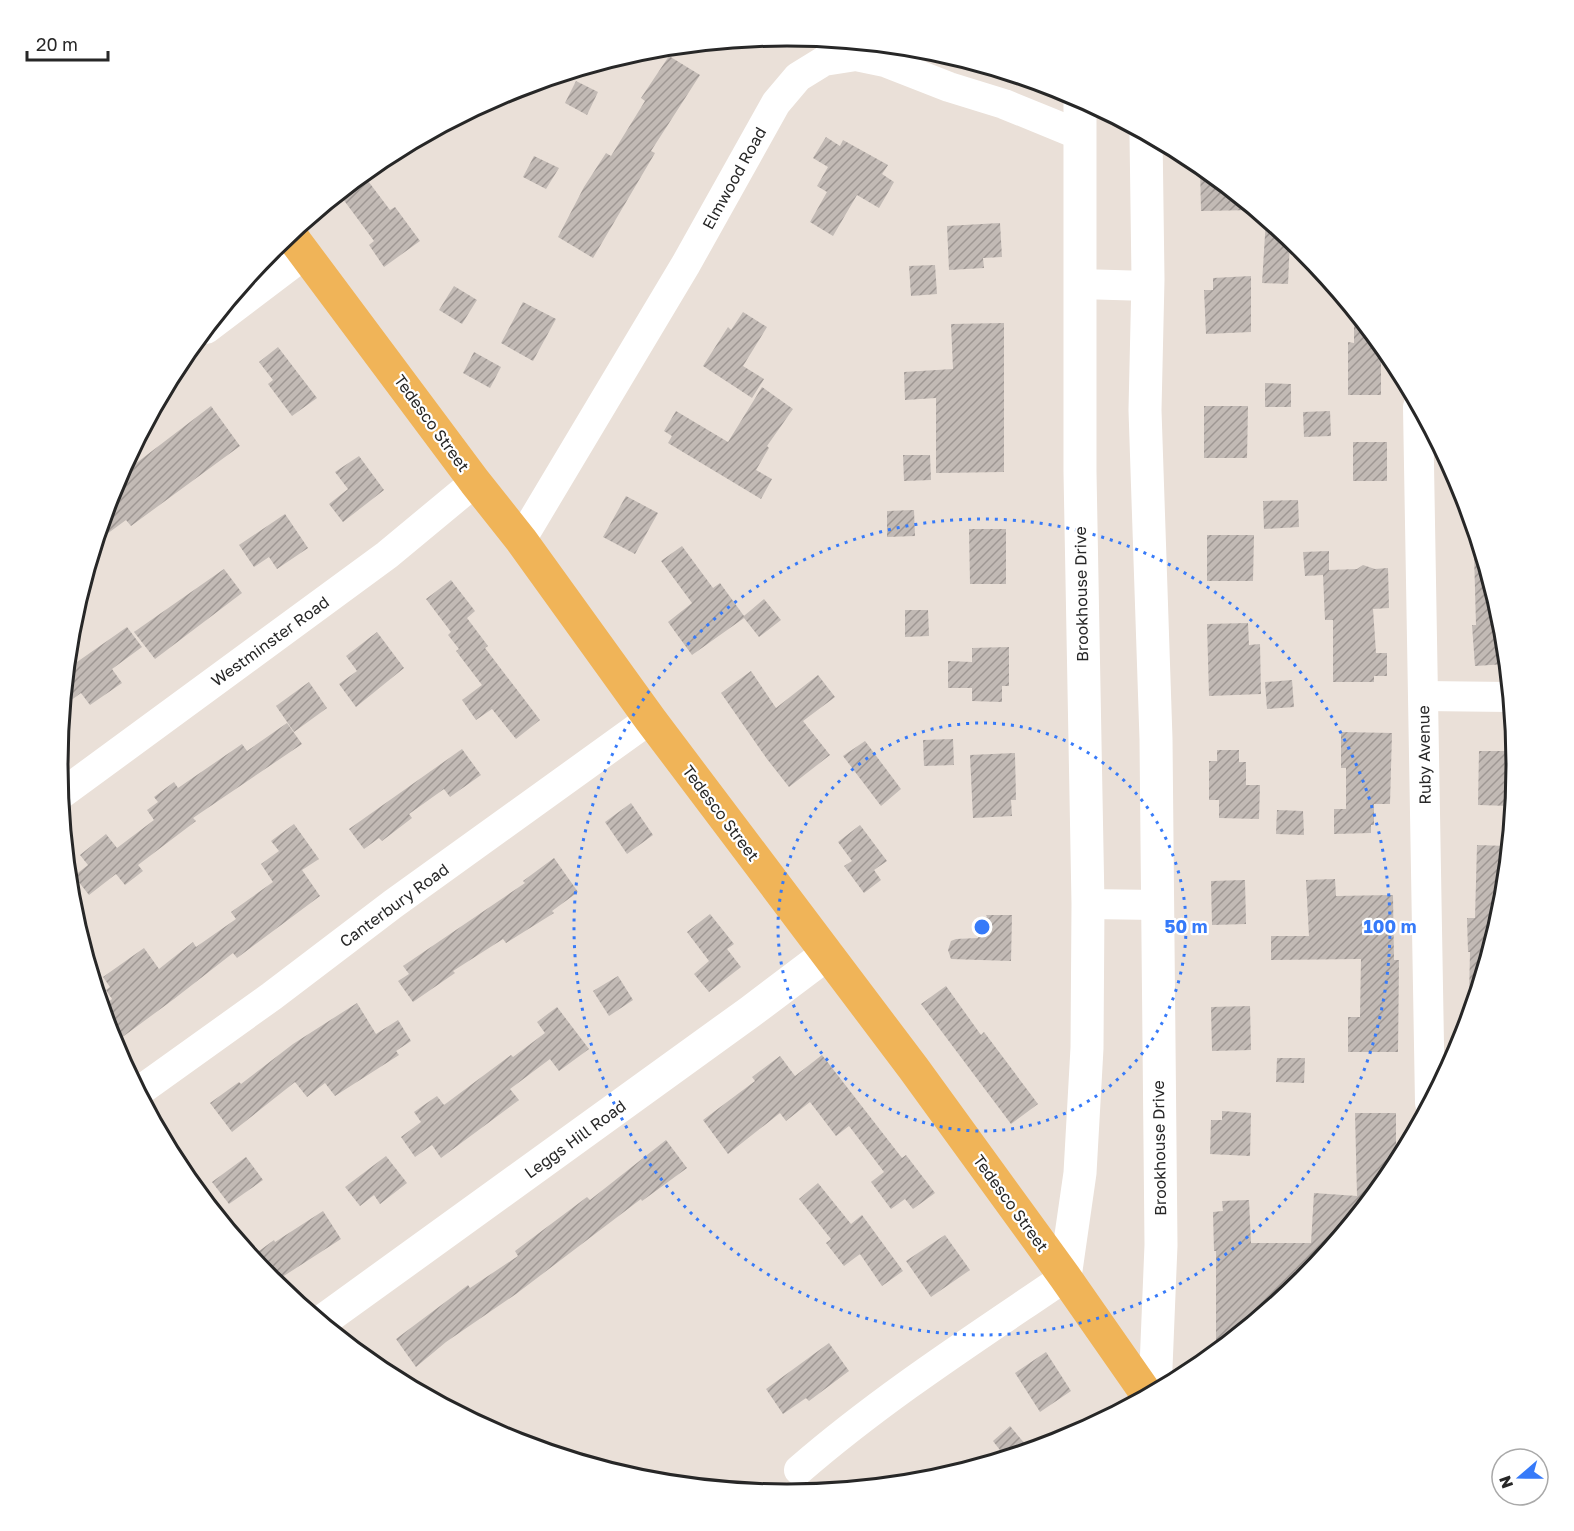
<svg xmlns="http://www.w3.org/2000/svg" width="1574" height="1531" viewBox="0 0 1574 1531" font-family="'Golos Text',sans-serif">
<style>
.building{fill:url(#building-hatch)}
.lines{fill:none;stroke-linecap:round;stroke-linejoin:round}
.minor{stroke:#fff;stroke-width:30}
.tertiary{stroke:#fff;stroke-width:33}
.secondary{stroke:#fff;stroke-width:33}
.primary{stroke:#f0b458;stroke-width:33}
.ring{fill:none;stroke:#367af9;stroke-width:3;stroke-dasharray:3 6}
.labels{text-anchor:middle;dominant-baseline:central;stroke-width:4.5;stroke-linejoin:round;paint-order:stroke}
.street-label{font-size:16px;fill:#272727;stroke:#fff}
.rim{fill:none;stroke:#272727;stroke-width:3}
.centre{fill:#367af9;stroke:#fff;stroke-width:3}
.ring-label{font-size:18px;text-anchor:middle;font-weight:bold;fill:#367af9;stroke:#fff;stroke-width:4.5;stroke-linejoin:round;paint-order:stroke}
</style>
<defs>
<pattern id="building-hatch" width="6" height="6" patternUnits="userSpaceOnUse" patternTransform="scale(1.5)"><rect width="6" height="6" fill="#c2bab5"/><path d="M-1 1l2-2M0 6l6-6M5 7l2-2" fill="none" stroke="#9e9793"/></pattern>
</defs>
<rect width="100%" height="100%" fill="#eae0d8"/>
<g class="building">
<polygon points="669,56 700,75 651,151 655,153 593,258 558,237 584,187 606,153 611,156 645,101 641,98"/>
<polygon points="576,81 598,92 587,115 565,103"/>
<polygon points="826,137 840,146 843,140 888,165 882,174 894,182 879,208 857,195 833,236 810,222 827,192 817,186 828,167 813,158"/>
<polygon points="534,156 559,168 546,189 523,177"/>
<polygon points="1200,166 1254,210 1201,211"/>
<polygon points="365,177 390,210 395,207 420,241 384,267 369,245 374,241 340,195"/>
<polygon points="1266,219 1290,239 1288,284 1262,283"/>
<polygon points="1000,223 1002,257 983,258 984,268 949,270 947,226"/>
<polygon points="935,265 937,294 911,296 909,266"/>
<polygon points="1251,276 1251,332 1206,334 1204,290 1213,290 1213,278"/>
<polygon points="454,286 477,300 462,324 439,310"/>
<polygon points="523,302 556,319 533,361 501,343"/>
<polygon points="743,312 767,327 743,366 764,379 752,398 703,366 728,327 731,330"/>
<polygon points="1354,312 1381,345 1381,395 1348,395 1348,342 1354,343"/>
<polygon points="1004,323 1004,472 936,473 936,398 905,400 904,372 953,369 951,324"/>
<polygon points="278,347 317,398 292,416 268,384 273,380 259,362"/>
<polygon points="474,352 501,367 490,388 463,373"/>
<polygon points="1265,383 1291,384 1291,407 1265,407"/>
<polygon points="762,387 793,409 767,446 769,448 756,470 772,479 761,499 668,443 672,436 664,431 676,411 728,442"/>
<polygon points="211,406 240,446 131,526 126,520 96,542 113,486 118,477"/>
<polygon points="1204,406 1248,406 1247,458 1204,458"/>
<polygon points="1330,411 1331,436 1304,437 1303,412"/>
<rect x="1353" y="442" width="34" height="39"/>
<polygon points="903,455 930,455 931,480 904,481"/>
<polygon points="359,456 384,490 343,522 329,504 348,489 335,472"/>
<polygon points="626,496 658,513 635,554 603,537"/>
<polygon points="1298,500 1299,527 1264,529 1263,501"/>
<polygon points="914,510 915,536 887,537 887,511"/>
<polygon points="285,514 308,548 277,569 269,557 254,567 239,545"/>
<polygon points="969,529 1006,529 1006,584 970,584"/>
<polygon points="1207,535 1254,535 1253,581 1207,581"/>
<polygon points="682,546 713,588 720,583 744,616 764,599 781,620 759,637 744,618 692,655 668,622 692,603 661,561"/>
<polygon points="1329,551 1329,570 1357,569 1363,565 1375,569 1388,568 1389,608 1373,609 1376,653 1387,653 1387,676 1374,676 1374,682 1333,682 1333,620 1325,620 1323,575 1305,576 1303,552"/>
<polygon points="1481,552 1503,624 1506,664 1475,666 1472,625 1476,625 1474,553"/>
<polygon points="224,569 242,593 155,659 134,632"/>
<polygon points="451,580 475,611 467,618 488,646 485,648 540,720 516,739 492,709 476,720 462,700 482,685 456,651 459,649 448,635 451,632 426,599"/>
<polygon points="905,610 928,610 929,636 905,637"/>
<polygon points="1248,623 1249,645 1260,644 1261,694 1209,696 1207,624"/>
<polygon points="127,627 142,647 112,669 122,683 90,705 81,693 63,706 67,669"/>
<polygon points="377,632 404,668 356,707 339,684 357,671 346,656"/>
<polygon points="1009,647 1009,686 1002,686 1002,702 972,701 972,688 948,688 948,661 972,662 972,648"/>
<polygon points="751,671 776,708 818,675 835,697 803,721 830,755 789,787 767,759 721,693"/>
<polygon points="1292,680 1294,707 1267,709 1265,682"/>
<polygon points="309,682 327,708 294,732 276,706"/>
<polygon points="287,723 302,744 193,818 196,821 138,865 143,871 125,885 116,874 89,895 74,876 88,865 80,855 106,834 117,848 154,820 147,810 158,802 154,797 174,782 178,788 242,744 247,751"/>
<polygon points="1341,732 1392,733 1390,804 1374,804 1374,825 1371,825 1371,833 1334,834 1334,809 1346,809 1346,768 1341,768"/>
<polygon points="953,739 954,765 924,766 923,740"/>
<polygon points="865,741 901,789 881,806 843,756"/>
<polygon points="462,749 481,775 450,797 444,789 409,814 412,818 382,841 379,838 364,849 349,829"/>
<polygon points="1217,750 1239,750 1239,762 1246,762 1246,785 1260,785 1259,819 1219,818 1219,800 1209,800 1209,761 1217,761"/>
<polygon points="1479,751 1510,751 1510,806 1478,805"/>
<polygon points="1015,753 1016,800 1011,800 1012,816 973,818 970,755"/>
<polygon points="631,803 653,835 627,854 605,822"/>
<polygon points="1277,810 1303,811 1304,835 1276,834"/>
<polygon points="294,824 319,859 302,870 320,896 237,958 233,953 174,999 113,1044 102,1007 112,999 106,990 110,987 103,977 144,948 159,969 193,942 196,947 236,919 231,912 273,882 261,864 279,851 271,841"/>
<polygon points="860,825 887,861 874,870 881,880 864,893 844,866 852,861 838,842"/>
<polygon points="1477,845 1506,846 1502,909 1475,997 1469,996 1470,952 1468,952 1467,918 1475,918"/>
<polygon points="554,858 578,892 552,911 554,913 506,943 503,939 453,971 455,973 413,1002 398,981 409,974 403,966 525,883 523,881"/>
<polygon points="1335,879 1336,896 1393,895 1394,960 1399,960 1398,1052 1348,1052 1348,1017 1360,1017 1361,959 1271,960 1271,936 1309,936 1306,880"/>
<polygon points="1245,880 1246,924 1212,925 1211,881"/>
<polygon points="710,914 734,944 727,949 741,967 709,992 694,974 709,961 687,932"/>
<polygon points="986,915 1012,915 1011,961 951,959 948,950 951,941 956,939 978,938 978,917 987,917"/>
<polygon points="618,976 633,1000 609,1016 593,991"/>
<polygon points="946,986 981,1035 984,1032 1038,1104 1011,1124 921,1004"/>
<polygon points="357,1003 376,1034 398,1020 411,1041 396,1051 399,1055 335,1096 325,1083 307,1097 295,1082 232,1132 210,1103 239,1082 241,1084 293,1044"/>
<polygon points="1250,1006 1251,1050 1212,1051 1211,1007"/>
<polygon points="557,1007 589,1049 559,1071 550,1059 510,1089 519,1100 441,1158 432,1145 415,1157 401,1137 421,1122 414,1112 437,1096 444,1105 511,1055 513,1057 545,1033 537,1022"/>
<polygon points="822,1055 902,1158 906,1155 935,1193 913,1209 905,1199 891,1209 871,1182 884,1172 849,1126 836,1136 810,1102 786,1121 780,1113 728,1154 703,1120 755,1081 752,1077 780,1056 795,1076"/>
<polygon points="1277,1058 1305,1058 1304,1083 1276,1082"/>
<polygon points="1222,1111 1251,1113 1250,1156 1210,1154 1211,1120 1222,1120"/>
<polygon points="1355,1113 1396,1113 1396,1165 1393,1171 1303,1282 1216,1352 1216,1251 1214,1251 1213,1212 1223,1211 1222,1201 1249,1200 1251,1243 1311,1243 1314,1193 1357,1196"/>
<polygon points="666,1140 687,1168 642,1201 641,1199 516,1294 446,1342 416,1367 396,1339 468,1285 470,1288 518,1256 515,1251 587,1197 590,1200"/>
<polygon points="386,1156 407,1183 380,1204 374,1195 360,1206 345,1187"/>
<polygon points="246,1157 263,1180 229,1204 212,1182"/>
<polygon points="818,1183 851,1224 862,1215 903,1271 882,1286 860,1254 844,1266 826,1243 831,1239 799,1199"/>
<polygon points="323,1211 341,1239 273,1283 251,1257 274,1240 275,1242"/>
<polygon points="945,1235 970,1270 931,1297 906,1261"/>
<polygon points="829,1343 849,1371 809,1401 806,1398 783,1414 766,1389"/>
<polygon points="1046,1352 1071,1391 1040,1412 1015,1373"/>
<polygon points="1010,1426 1026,1445 1013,1456 1006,1458 993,1441"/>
</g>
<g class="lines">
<g class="minor">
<polyline points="1080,284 1148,286"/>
<polyline points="206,329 305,254"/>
<polyline points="1418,407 1430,1103"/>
<polyline points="521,540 686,264 776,103 798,77 824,61 856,56 885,62 949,87 1004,104 1080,135"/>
<polyline points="1423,696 1510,697"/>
<polyline points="60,795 387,555 475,482"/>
<polyline points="1088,904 1157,905"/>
<polyline points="138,1092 272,996 393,904 650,719"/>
<path d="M799 1470C882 1398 974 1339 1065 1277"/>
</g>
<polyline class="tertiary" points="321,1322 750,1012 827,954"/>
<g class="secondary">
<polyline points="1146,134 1148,279 1145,410 1156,739 1161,1245 1155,1392"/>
<polyline points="1065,1277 1080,1173 1087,1048 1088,904 1080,472 1080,99"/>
</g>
<polyline class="primary" points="290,234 475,482 521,540 650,719 914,1069 1065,1277 1148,1396"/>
</g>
<g class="ring">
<circle cx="982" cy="927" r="204"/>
<circle cx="982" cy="927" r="408"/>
</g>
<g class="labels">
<g class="street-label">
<text transform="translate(734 178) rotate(-61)">Elmwood Road</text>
<text transform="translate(432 423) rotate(54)">Tedesco Street</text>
<text transform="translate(1081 594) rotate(-91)">Brookhouse Drive</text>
<text transform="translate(270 641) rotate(-36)">Westminster Road</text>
<text transform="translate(1424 755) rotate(-91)">Ruby Avenue</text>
<text transform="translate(721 813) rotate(53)">Tedesco Street</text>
<text transform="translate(394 905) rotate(-36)">Canterbury Road</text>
<text transform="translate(575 1139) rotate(-36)">Leggs Hill Road</text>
<text transform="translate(1159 1148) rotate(-91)">Brookhouse Drive</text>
<text transform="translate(1011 1203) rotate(54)">Tedesco Street</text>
</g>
</g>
<path d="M0 0H1574V1531H0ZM68 765a719 719 0 1 1 1438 0a719 719 0 1 1-1438 0Z" fill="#fff" fill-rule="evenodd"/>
<path class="rim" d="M68 765a719 719 0 1 1 1438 0a719 719 0 1 1-1438 0Z"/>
<circle cx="982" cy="927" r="9" class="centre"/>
<g class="ring-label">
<text x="1186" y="933">50 m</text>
<text x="1390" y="933">100 m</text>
</g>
<g transform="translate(1520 1477) rotate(250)"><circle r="28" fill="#ffffff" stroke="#a9a9a9" stroke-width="1.5"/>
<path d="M0-4.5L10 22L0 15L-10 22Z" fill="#367af9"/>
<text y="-9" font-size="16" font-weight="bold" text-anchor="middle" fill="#272727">N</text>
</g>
<path d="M27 51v9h81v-9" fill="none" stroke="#272727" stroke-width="3"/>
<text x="36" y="51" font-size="18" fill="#272727" stroke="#ffffff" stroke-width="4.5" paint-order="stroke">20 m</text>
</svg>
